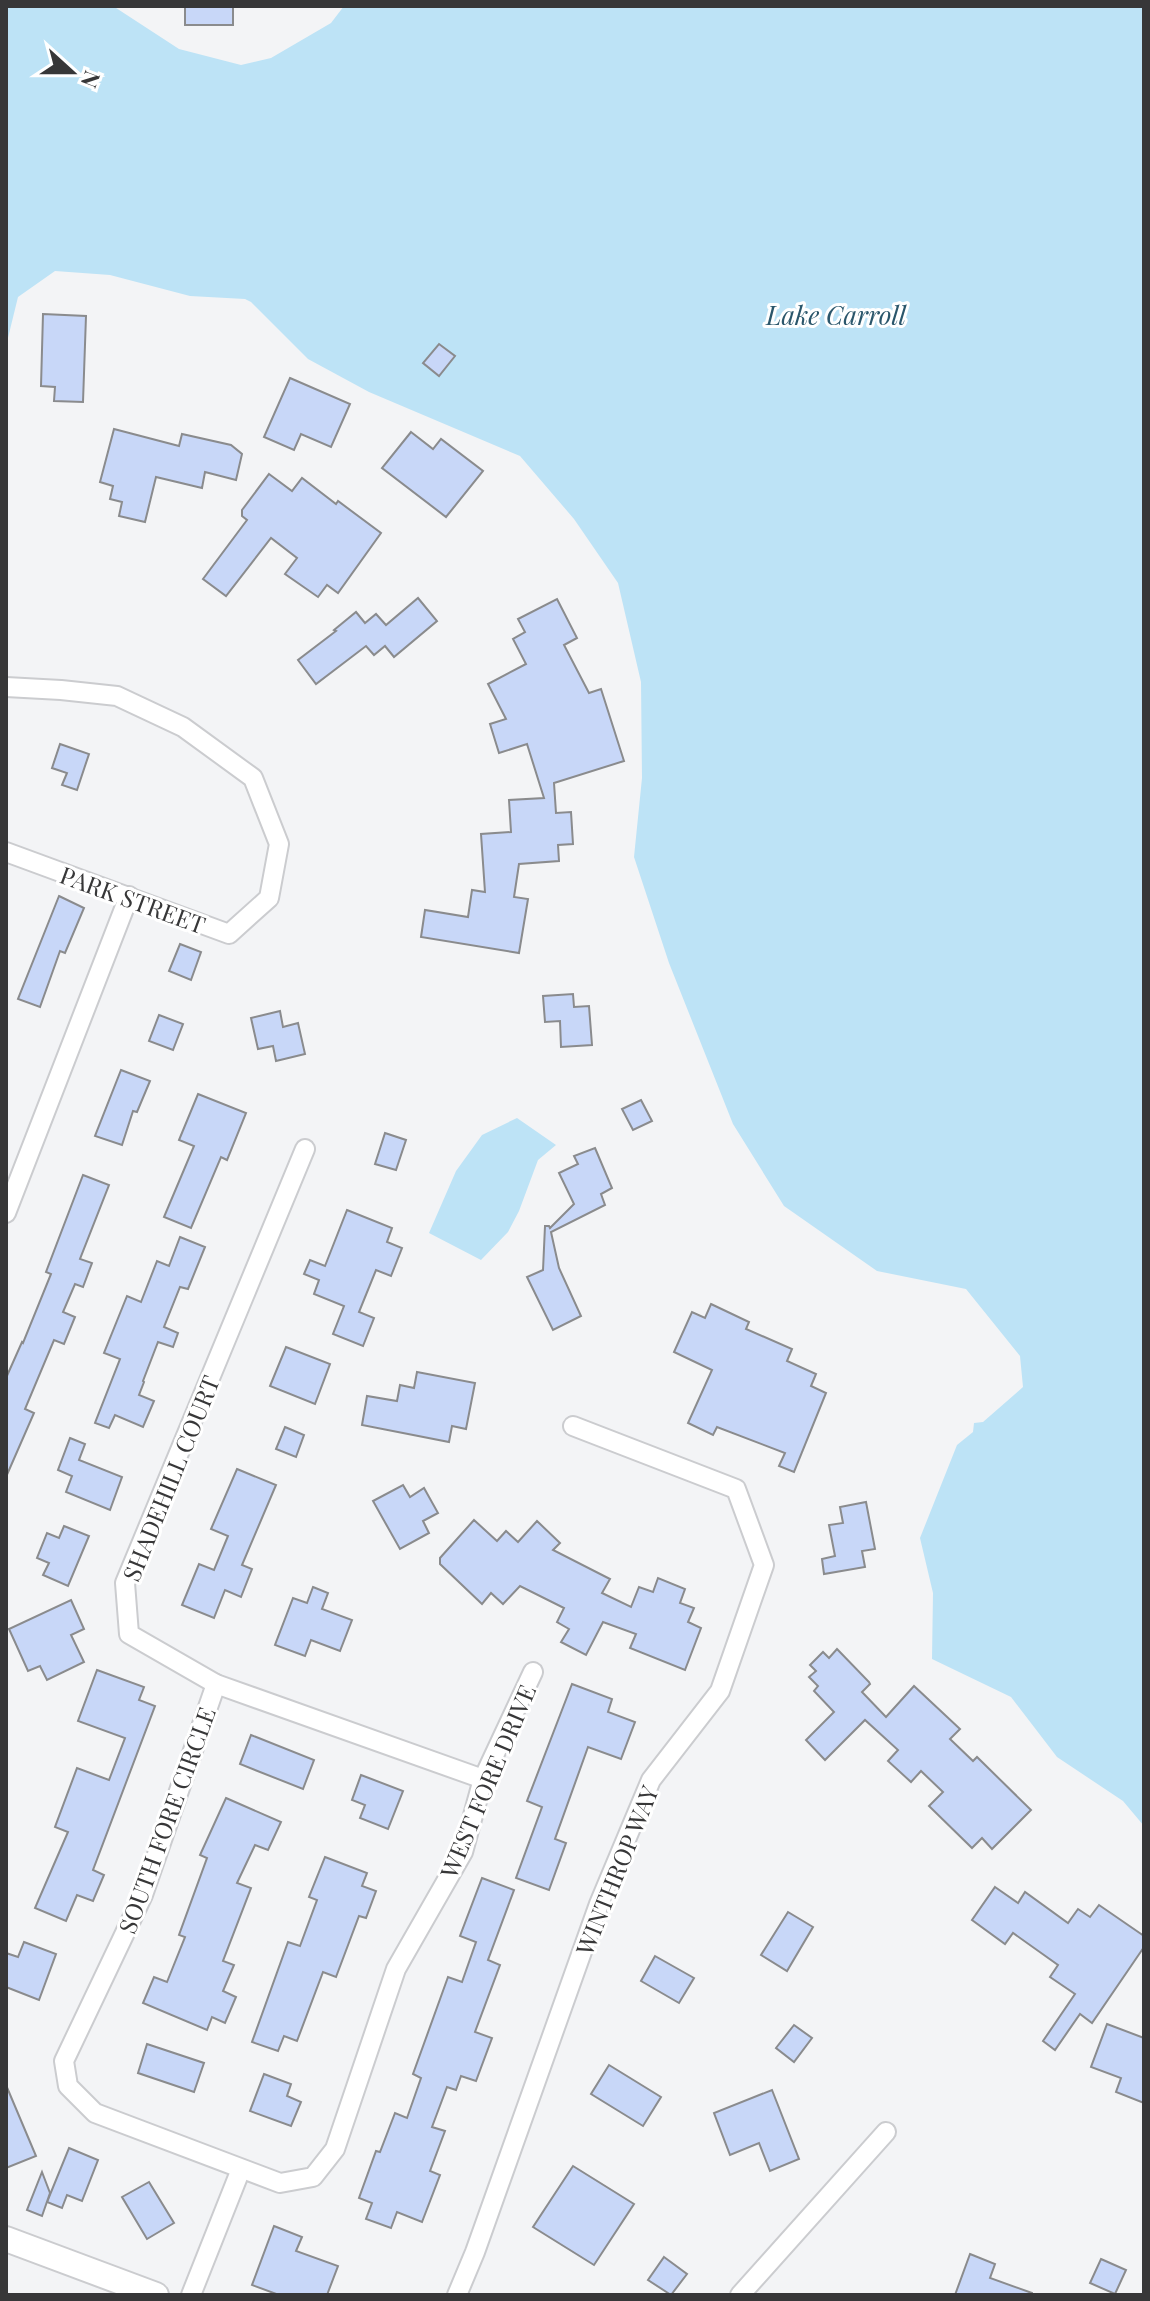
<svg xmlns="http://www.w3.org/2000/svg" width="1150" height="2301" viewBox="0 0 1150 2301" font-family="'Playfair Display',serif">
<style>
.water{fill:#bde3f6}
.building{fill:#c8d7f8;stroke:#8a8b8d;stroke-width:2}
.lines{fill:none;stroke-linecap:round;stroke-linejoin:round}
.street-casing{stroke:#cbcccf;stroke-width:22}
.secondary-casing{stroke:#cbcccf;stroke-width:28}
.street{stroke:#fff;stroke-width:18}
.secondary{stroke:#fff;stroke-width:24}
.labels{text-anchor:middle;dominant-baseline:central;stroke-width:6;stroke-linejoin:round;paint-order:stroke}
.street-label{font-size:24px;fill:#373738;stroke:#fff}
.water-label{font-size:26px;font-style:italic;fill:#2a566b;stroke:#fff}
</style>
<rect width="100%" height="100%" fill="#f3f4f6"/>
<g class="water">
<polygon points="6,6 113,6 179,49 241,65 271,58 331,23 344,6 1144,6 1144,1826 1123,1801 1057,1757 1011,1697 932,1659 933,1593 920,1538 957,1445 973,1432 974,1423 983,1422 1023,1387 1020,1356 966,1289 877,1271 784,1206 733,1124 669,963 634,857 642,778 641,682 618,583 574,519 520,456 369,392 308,359 251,302 245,299 190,296 110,275 55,271 18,297 6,346"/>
<polygon points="517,1118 556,1145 538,1160 519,1211 508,1232 481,1260 429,1233 456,1171 482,1135"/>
</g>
<g class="building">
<rect x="185" y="6" width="48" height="19"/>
<polygon points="43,314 86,316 83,402 54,401 55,387 41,386"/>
<polygon points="439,344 455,356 439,376 423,363"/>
<polygon points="290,378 350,404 331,447 301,434 294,450 264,437"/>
<polygon points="114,429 179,446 182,434 231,445 242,454 236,480 205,472 202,488 156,477 145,522 119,516 122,502 110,499 113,486 100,482"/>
<polygon points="411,432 433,449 441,439 483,471 446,517 382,468"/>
<polygon points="269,474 292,491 302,478 336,504 338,501 381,533 338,593 327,585 318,597 285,574 297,558 271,538 226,596 203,579 247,520 242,516 242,510"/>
<polygon points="418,598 437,621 394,657 385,646 374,655 366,646 316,684 298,660 336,631 334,630 356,612 365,623 376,614 386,625"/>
<polygon points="557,599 577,638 564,645 589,693 601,689 624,761 554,783 556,813 571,812 573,844 558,845 559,861 519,864 514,897 528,899 519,953 421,937 425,910 468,917 472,890 485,892 481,834 511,832 509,800 544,798 527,744 499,753 490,724 506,719 488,684 526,664 513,639 525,632 518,619"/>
<polygon points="60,744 89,754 77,790 62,785 67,773 52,768"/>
<polygon points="59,896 84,908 65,953 60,951 40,1007 18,999"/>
<polygon points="180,944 201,952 191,980 169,971"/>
<polygon points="573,994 574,1007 589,1006 592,1045 561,1047 560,1021 545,1022 543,996"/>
<polygon points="280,1011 283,1027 298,1023 305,1054 276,1061 273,1046 258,1049 251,1018"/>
<polygon points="159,1015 183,1024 173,1050 149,1041"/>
<polygon points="121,1070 150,1081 137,1112 133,1111 122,1145 95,1136"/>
<polygon points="198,1094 246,1113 227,1160 221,1157 191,1228 164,1217 194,1146 179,1140"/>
<polygon points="641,1100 652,1121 633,1130 622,1109"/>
<polygon points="385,1133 406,1140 396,1170 375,1164"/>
<polygon points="595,1148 612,1188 601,1194 605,1205 551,1232 559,1268 581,1316 553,1330 527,1277 543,1270 545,1226 549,1226 550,1228 574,1204 559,1173 578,1164 574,1156"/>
<polygon points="83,1175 109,1185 80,1259 92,1263 83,1287 75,1284 63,1312 75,1317 64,1344 54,1340 25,1409 34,1413 6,1477 6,1378 22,1342 23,1343 51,1274 46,1272"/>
<polygon points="347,1210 392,1228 387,1242 402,1248 391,1276 376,1270 359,1312 374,1318 363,1346 333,1334 344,1306 314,1294 319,1280 304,1274 310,1260 325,1266"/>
<polygon points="180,1237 205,1247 188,1289 180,1287 164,1327 178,1333 173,1347 158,1342 143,1381 144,1382 139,1395 154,1401 143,1427 115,1415 109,1428 95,1423 120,1359 104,1353 127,1296 141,1302 157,1261 169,1266"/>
<polygon points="711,1304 749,1322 746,1329 792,1349 787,1361 816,1374 811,1386 826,1393 794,1472 779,1466 785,1453 717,1427 713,1435 688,1423 712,1370 674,1352 692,1312 705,1318"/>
<polygon points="286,1347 330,1364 315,1404 270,1386"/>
<polygon points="417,1372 475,1383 466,1429 452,1426 449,1442 362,1425 367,1396 397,1401 400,1385 414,1388"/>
<polygon points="285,1427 304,1435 296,1457 276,1449"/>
<polygon points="70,1438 85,1444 79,1460 122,1477 110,1510 66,1492 72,1476 58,1470"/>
<polygon points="237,1469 276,1485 242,1565 252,1569 241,1597 225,1590 214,1618 182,1605 199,1564 214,1570 228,1536 211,1529"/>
<polygon points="403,1485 410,1497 424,1488 438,1513 423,1521 429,1533 400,1549 373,1501"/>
<polygon points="866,1502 875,1549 862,1551 865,1567 824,1574 822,1559 835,1556 829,1525 843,1523 840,1507"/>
<polygon points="474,1520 497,1541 506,1531 518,1542 537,1521 560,1543 553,1550 610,1579 602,1593 631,1607 639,1587 653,1592 658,1578 685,1589 680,1603 694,1608 688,1622 701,1628 685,1670 630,1648 636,1634 603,1622 586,1655 561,1642 569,1629 557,1622 564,1608 520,1586 503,1604 491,1593 482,1604 440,1564 440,1558"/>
<polygon points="64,1526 89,1536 68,1586 43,1575 49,1563 37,1558 47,1533 59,1538"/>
<polygon points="313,1587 328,1593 322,1609 352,1620 340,1651 311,1640 305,1656 275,1645 293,1598 307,1603"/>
<polygon points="71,1600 84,1629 71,1635 84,1662 47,1680 40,1666 28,1671 9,1629"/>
<polygon points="837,1649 869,1682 870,1684 862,1692 886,1717 914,1686 960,1729 950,1739 973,1761 977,1757 1031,1810 992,1849 982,1838 972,1848 929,1806 943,1792 921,1771 911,1782 888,1761 898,1750 865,1720 825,1760 806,1740 834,1712 814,1691 818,1686 809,1677 816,1671 810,1665 823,1652 829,1658"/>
<polygon points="97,1670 144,1687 139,1700 155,1706 93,1870 104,1875 93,1901 77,1895 66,1921 35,1908 68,1832 55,1827 77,1768 109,1780 125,1738 78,1721"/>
<polygon points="572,1684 612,1699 608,1712 635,1722 621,1759 588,1747 555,1839 566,1843 549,1890 516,1878 542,1807 527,1801"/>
<polygon points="251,1735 314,1760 303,1789 240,1764"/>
<polygon points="361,1775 403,1791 388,1829 360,1818 365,1805 352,1800"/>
<polygon points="226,1798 281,1822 268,1850 255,1845 237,1883 251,1888 223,1961 234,1965 223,1991 236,1997 225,2023 212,2017 207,2030 143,2003 154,1977 167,1982 185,1937 179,1935 207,1858 200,1855"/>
<polygon points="325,1857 367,1873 362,1886 376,1891 366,1918 359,1916 336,1977 323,1972 297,2041 284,2036 278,2051 252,2042 288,1942 300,1946 317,1900 309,1897"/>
<polygon points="482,1878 514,1890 488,1960 500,1965 475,2032 492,2038 476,2081 461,2076 456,2090 447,2087 432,2127 445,2131 430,2171 440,2175 422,2222 397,2212 391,2228 366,2219 372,2203 359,2198 376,2151 380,2152 395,2113 407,2118 421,2078 413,2074 448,1977 462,1982 476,1942 460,1936"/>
<polygon points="995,1887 1018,1903 1025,1892 1068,1923 1078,1909 1090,1917 1099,1905 1144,1936 1144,1947 1092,2023 1080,2014 1055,2050 1043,2041 1075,1994 1050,1977 1058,1965 1013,1933 1005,1944 972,1920"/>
<polygon points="788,1912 813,1927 787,1971 761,1955"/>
<polygon points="24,1942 56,1954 39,2000 6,1987 6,1953 18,1957"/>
<polygon points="655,1956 694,1978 679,2003 641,1981"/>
<polygon points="1107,2024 1144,2038 1144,2103 1116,2092 1121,2078 1091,2067"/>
<polygon points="794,2025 812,2038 794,2062 776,2048"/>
<polygon points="147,2044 204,2063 194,2092 138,2073"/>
<polygon points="609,2065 661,2097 643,2126 591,2094"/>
<polygon points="264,2074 291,2084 287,2096 301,2102 291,2126 250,2111"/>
<polygon points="6,2085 36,2156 6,2168"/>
<polygon points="772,2090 799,2159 770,2171 759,2143 730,2155 714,2113"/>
<polygon points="69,2148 98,2160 82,2201 67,2195 62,2208 47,2202"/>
<polygon points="573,2166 634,2204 594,2265 533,2227"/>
<polygon points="42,2172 50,2193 42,2216 27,2210"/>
<polygon points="149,2182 174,2223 147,2239 122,2197"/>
<polygon points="274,2226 302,2237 296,2251 338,2266 327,2295 279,2295 252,2285"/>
<polygon points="970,2254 995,2264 990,2278 1032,2293 1032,2295 955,2295"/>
<polygon points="664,2257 687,2274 671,2295 648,2280"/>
<polygon points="1101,2259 1126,2270 1115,2294 1090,2283"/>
</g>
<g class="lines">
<defs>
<g id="street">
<polyline points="6,687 61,690 117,696 183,727 253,778 279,844 269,898 229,934 6,852"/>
<polyline points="305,1149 125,1583 129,1634 216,1684 483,1779"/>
<polyline points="6,1213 129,896"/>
<polyline points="216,1684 143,1895 64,2061 68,2086 95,2113 280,2183 313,2177 335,2149 396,1969 463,1852 483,1779 533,1672"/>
<polyline points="191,2295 241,2169"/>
<polyline points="457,2295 475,2252 599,1904 651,1780 720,1691 764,1565 736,1489 573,1426"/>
<polyline points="740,2295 886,2132"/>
</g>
<polyline id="secondary" points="6,2239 156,2295"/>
</defs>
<use href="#street" class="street-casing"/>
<use href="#secondary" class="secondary-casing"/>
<use href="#street" class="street"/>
<use href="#secondary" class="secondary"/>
</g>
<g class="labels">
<g class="street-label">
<text transform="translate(133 899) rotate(20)">PARK STREET</text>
<text transform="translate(170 1478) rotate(-68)">SHADEHILL COURT</text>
<text transform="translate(487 1781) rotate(-67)">WEST FORE DRIVE</text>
<text transform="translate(166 1820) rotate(-70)">SOUTH FORE CIRCLE</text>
<text transform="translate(616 1870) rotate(-68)">WINTHROP WAY</text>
</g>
<g class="water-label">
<text x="836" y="314">Lake Carroll</text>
</g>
</g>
<rect width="1150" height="2301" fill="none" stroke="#373738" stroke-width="16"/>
<g transform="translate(72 72) rotate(111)" stroke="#ffffff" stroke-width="6" paint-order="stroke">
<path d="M0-6L14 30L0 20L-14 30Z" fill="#373738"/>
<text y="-12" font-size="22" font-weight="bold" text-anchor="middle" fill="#373738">N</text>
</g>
</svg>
